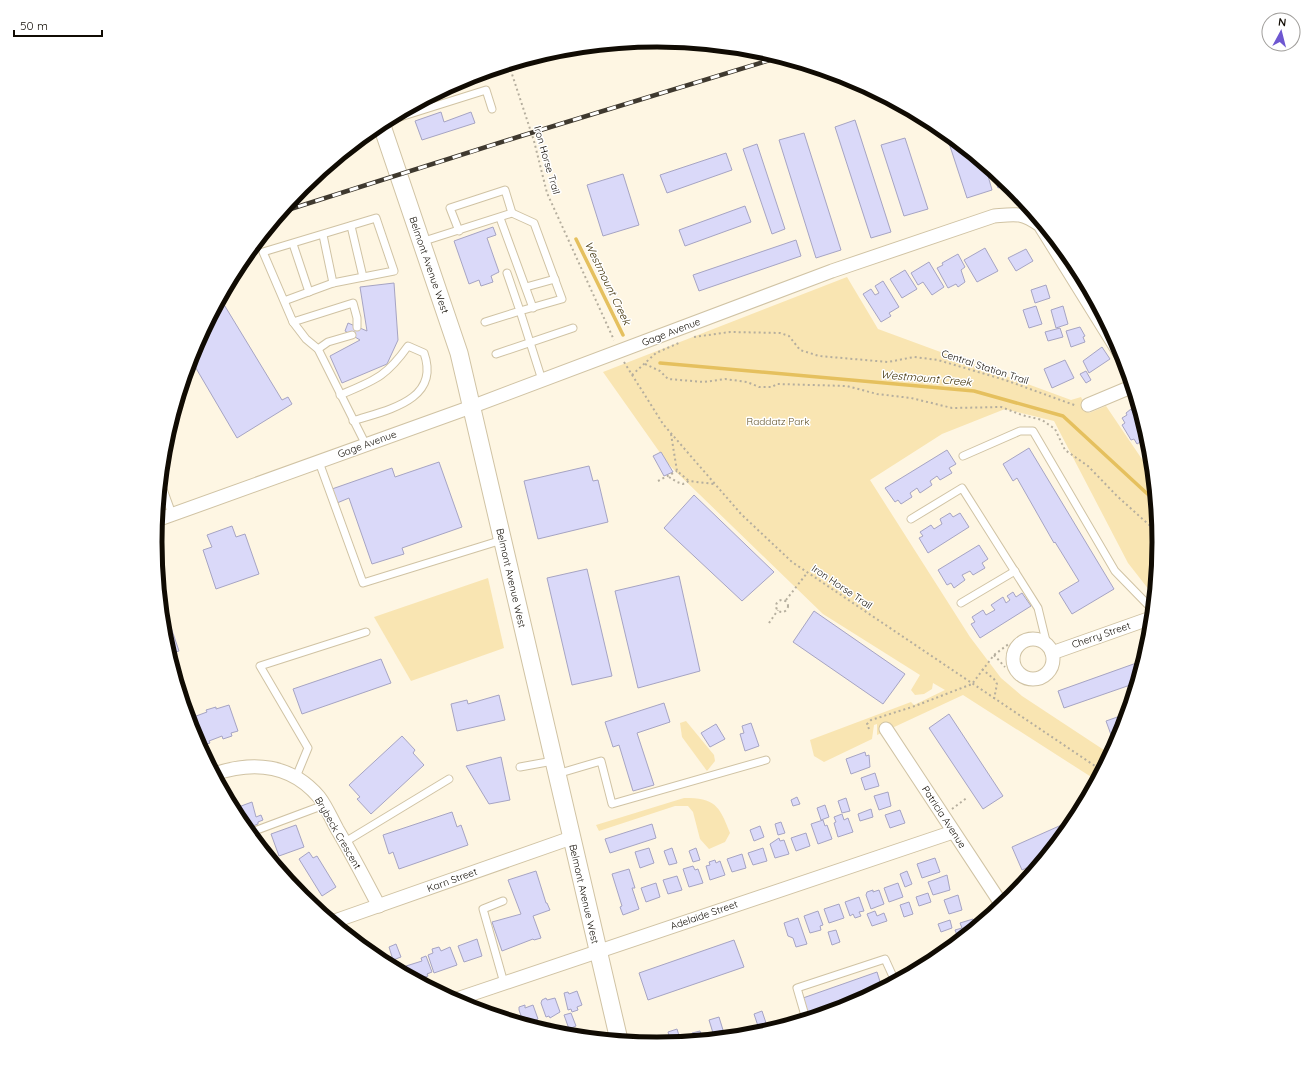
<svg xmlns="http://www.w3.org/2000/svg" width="1313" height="1084" viewBox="0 0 1313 1084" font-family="Quicksand,sans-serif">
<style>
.green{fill:#f9e5b2}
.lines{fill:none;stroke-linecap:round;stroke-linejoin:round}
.stream{stroke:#e5c05e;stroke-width:3.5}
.building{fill:#dad9f9;stroke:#a6a4c3}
.service-casing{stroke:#d0c3a4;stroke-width:9}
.minor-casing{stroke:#d0c3a4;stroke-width:15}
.tertiary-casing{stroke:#d0c3a4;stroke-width:19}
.path{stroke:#b5ae9e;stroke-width:2;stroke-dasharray:2 3;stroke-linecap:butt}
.service{stroke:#fff;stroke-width:7}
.minor{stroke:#fff;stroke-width:13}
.tertiary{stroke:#fff;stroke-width:17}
.rail-casing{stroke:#3f392f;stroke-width:4.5}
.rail{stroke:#fff;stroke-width:3;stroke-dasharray:9;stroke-linecap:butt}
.labels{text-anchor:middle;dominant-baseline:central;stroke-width:3;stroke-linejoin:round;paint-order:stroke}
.street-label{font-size:10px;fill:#100b03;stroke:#fff}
.park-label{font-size:10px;fill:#615128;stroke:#fff}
.water-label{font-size:11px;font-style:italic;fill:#3b2c00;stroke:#fff}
.rim{fill:none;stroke:#100b03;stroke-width:5}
</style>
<rect width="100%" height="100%" fill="#fef6e3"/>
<g class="green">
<polygon points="847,277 878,329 1071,400 1081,397 1089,413 1106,406 1152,474 1158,542 1153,595 1128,563 1054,421 1005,409 942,434 870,480 970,637 1001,678 1022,696 1110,754 1096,780 963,695 877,735 877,724 874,725 872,739 824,762 814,756 810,740 911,702 914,705 945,690 933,683 932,689 924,694 915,695 911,690 920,675 823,614 668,464 603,372"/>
<polygon points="488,578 504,648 411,681 374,617"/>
<polygon points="686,721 714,755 715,761 707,771 682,737 680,723"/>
<path d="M684 798C715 798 719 805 730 833L725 842 709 849 700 839 693 812 688 806H675L599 831 596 825Z"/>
</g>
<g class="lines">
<g class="stream">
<polyline points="576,239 623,335"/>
<polyline points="660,363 974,391 1063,416 1154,500"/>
</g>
</g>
<g class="building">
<polygon points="441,112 444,122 471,112 475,123 422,140 415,121"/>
<polygon points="855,120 891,232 871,238 835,127"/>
<polygon points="804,133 841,250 816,258 779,140"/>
<polygon points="946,134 985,165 992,190 967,198"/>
<polygon points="905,138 928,209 904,216 881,145"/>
<polygon points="757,144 785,229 772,234 743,149"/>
<polygon points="726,153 732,170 667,193 660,175"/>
<polygon points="992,171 1008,184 998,188"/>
<polygon points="623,174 639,225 603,236 587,185"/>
<polygon points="745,206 751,222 685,246 679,230"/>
<polygon points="493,227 496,235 487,238 499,272 491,276 493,282 481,286 479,280 469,284 454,241"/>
<polygon points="796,240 801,256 699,291 693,275"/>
<polygon points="985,248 998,271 977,282 964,260"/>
<polygon points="1026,249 1033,261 1016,271 1008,258"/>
<polygon points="958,254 965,267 961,270 965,282 958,287 956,284 948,288 937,268 943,265 942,263"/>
<polygon points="929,262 944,287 932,295 923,282 918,285 911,273"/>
<polygon points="905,270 917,289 902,298 890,279"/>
<polygon points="883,281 899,307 889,313 891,316 881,322 863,294 871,289 875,295 879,293 875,286"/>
<polygon points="394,283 398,340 387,364 342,383 330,356 360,340 345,331 348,323 367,331 360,287"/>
<polygon points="1046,285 1050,298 1035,303 1031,290"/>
<polygon points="220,298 282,400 288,397 292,404 237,438 190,358 193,350"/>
<polygon points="1036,306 1042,324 1029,328 1023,310"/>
<polygon points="1063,306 1068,324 1056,328 1051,310"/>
<polygon points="1080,327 1085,336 1083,337 1085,342 1071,347 1066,331"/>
<polygon points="1060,328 1063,337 1048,341 1045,332"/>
<polygon points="1102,347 1110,359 1089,373 1083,361"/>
<polygon points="1065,360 1074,378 1052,388 1044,369"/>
<polygon points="1086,371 1091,380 1086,383 1080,374"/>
<polygon points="1131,409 1137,419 1141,417 1147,438 1137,444 1134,439 1131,440 1122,425 1125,423 1122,418 1127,415 1126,413"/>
<polygon points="1029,448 1114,589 1072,614 1059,593 1079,581 1055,542 1054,543 1017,478 1013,481 1003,464"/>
<polygon points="947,450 956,464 949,468 952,473 940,480 937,476 930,481 932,485 920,493 917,488 910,493 912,497 901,504 898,500 895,502 885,488"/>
<polygon points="661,452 673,472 664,476 653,456"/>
<polygon points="439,462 462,527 402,548 404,554 372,564 349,498 337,503 332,489 392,468 395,477"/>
<polygon points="589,466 593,481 598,480 608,522 538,539 524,481"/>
<polygon points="694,495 774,572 742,601 664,528"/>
<polygon points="950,513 953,517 960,513 969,527 928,553 919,538 923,536 920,532 931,525 934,529 942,524 940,519"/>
<polygon points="232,526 236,537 245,534 259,574 216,589 203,550 212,547 207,535"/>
<polygon points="979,545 988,559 982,563 985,568 973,575 970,571 962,575 965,580 954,588 951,583 947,585 938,570"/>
<polygon points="587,569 612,676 572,685 547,578"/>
<polygon points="679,576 700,671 638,688 615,591"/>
<polygon points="159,592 179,651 170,654 164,634"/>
<polygon points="1013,592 1016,597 1022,593 1031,606 980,638 971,624 975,622 972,617 983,610 986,615 995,610 991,605 1003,597 1006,603 1010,600 1007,596"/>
<polygon points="814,611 905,674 883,704 793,642"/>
<polygon points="381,659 391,683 302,714 293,689"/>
<polygon points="1142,661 1136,683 1064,708 1058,691"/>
<polygon points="499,695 505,720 457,731 451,704 467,700 468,704"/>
<polygon points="664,703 670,722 637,733 654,785 633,791 619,745 613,747 605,722"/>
<polygon points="229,705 238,731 231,733 232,736 223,739 222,736 209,741 210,743 200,746 193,734 188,719 207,712 206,710 216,707 216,709"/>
<polygon points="949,714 1003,796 983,809 929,728"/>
<polygon points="1126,714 1120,734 1114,743 1106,721"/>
<polygon points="751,723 759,746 745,751 740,734 744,733 742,726"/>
<polygon points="716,724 725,739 710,747 701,733"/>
<polygon points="402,736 415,750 413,753 424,765 371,814 357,799 360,797 349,785"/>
<polygon points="865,752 866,756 869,755 870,767 851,774 846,759"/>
<polygon points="501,757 510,800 489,804 466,766"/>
<polygon points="875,773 879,786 865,790 861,778"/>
<polygon points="888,792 891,806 879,810 874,796"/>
<polygon points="797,797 800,804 793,806 791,800"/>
<polygon points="846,798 850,811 842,813 838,801"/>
<polygon points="252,802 256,817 261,815 263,820 258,822 258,824 245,829 233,809"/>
<polygon points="825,805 829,817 821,820 817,808"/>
<polygon points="871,809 873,817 860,821 858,814"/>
<polygon points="900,810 905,823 890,828 885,815"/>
<polygon points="452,812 457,827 461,825 468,845 399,869 393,852 389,854 383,835"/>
<polygon points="842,814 844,820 848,818 853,832 838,837 834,823 836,822 834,817"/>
<polygon points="1075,819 1041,861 1022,870 1012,847"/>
<polygon points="823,820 825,826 827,825 832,839 818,844 811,824"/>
<polygon points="781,822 785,833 778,835 775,824"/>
<polygon points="652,824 656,838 610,853 605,839"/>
<polygon points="296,825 304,847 279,856 271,834"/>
<polygon points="760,826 764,837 754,841 750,830"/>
<polygon points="806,833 810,846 796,851 791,838"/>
<polygon points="779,838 780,841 784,840 789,854 775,858 770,844"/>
<polygon points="649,848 654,863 640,868 635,852"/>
<polygon points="672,848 677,863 669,865 664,851"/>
<polygon points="696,848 700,860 693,862 689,851"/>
<polygon points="763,848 767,861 753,865 748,853"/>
<polygon points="309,852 313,858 317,856 336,887 322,896 299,859"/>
<polygon points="742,854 746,868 732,872 727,859"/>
<polygon points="935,858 940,872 922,878 917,864"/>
<polygon points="715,860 716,863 720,861 725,875 710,880 706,866 710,865 709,862"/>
<polygon points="693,866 695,870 698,869 703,883 689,887 683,869"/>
<polygon points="629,869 635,888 632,888 639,909 623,915 620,907 622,906 612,874"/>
<polygon points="536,871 546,903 547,903 550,910 533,916 541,938 534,940 533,939 502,951 492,922 521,914 508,880"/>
<polygon points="907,871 912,884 905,887 900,874"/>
<polygon points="947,875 950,890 933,895 928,882"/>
<polygon points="677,876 682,890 668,894 663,880"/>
<polygon points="656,883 660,897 646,902 641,888"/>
<polygon points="898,883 903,897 889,902 884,888"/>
<polygon points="873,890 873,892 879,890 884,904 871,909 866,895 867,892"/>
<polygon points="928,893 931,902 919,906 916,897"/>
<polygon points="958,895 962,910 949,914 944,900"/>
<polygon points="859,897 864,911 859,912 861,916 855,918 853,914 850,916 845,902"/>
<polygon points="909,902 913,914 904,917 900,905"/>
<polygon points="839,904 844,918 829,923 824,909"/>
<polygon points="818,911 823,925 820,926 821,930 810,933 804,916"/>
<polygon points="875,911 877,916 884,913 887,921 872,926 867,914"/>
<polygon points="798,918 807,944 796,947 793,938 788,936 784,923"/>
<polygon points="973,919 976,926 959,940 955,930 962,928 960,923"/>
<polygon points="950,920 952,928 941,932 938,924"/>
<polygon points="836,930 840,942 832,945 828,932"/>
<polygon points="477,939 482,956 464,962 458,946"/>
<polygon points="734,940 744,967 648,1000 639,973"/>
<polygon points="396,944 401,957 393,960 389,947"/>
<polygon points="439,947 441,951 450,947 457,965 434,973 428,955 433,953 432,949"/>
<polygon points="426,956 432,972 427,974 428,976 416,980 409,976 406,966 422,961 421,958"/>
<polygon points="877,972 882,988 848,1006 809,1018 803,998"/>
<polygon points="577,991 582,1005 577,1007 578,1010 572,1012 571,1009 568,1010 564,993 568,992 569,994"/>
<polygon points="546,998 547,1000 555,998 560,1012 550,1018 549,1016 546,1017 541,1003 542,1000"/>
<polygon points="525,1005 525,1008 533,1005 538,1019 534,1021 536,1026 529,1025 528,1023 524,1024 519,1010 519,1007"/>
<polygon points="762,1011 766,1023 758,1026 754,1014"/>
<polygon points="571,1013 576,1026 569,1029 564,1015"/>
<polygon points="719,1017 723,1030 713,1033 709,1020"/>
<polygon points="677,1029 681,1042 671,1043 668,1032"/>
<polygon points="741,1030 743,1035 728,1037 727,1034"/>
<polygon points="700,1031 703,1039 694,1040 692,1033"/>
</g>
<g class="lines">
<defs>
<g id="service">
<polyline points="381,123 486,90 492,109"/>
<polyline points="500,218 533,308"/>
<polyline points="351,226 363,277"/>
<polyline points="459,231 450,208 505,190 512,213"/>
<polyline points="323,235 333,283"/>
<polyline points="421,242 512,213 534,223 562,299 520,311 542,380"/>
<polyline points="293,244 309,292"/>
<polyline points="526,287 555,279"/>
<polyline points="284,301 333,283 394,271 376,218 263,252 293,322 353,303 357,318 357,327"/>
<polyline points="293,322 306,339 318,349 366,445"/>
<polyline points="485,322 520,311 507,273"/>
<polyline points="318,349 328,342 352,335"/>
<polyline points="496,354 573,328"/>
<path d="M340 395C375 380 386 377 408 346L424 353C441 401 386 410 353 421"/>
<polyline points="963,456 1020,431 1033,431 1115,571 1152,609"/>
<polyline points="319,462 363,583 502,540"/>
<polyline points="160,481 172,514"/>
<polyline points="911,519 962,488 1038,608 1047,645"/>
<polyline points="961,603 1015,571"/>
<polyline points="520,767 553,761"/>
<polyline points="557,774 601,761 612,804 766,760"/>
<polyline points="296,777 308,748 260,666 366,632"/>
<polyline points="249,833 324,805"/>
<polyline points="345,842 449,779"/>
<polyline points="503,901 483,909 504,983"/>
<polyline points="806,1019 797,988 885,959 895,981"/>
</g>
<g id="minor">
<polyline points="1088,405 1131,387"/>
<path d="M157 520 471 407 832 271 994 216C1016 214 1021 212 1040 225L1122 357"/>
<circle cx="1033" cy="659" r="20"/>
<polyline points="1052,653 1151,618"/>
<polyline points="886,729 1002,905"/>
<path d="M214 774C253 761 291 764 319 797 326 806 331 818 337 829 352 854 365 880 379 906"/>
<polyline points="332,922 571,838"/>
<polyline points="454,1000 953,832"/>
</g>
<polyline id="tertiary" points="381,123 459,353 619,1040"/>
</defs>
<use href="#service" class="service-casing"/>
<use href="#minor" class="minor-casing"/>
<use href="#tertiary" class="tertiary-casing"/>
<g class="path">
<polyline points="509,65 534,141 547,193 614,340"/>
<polyline points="694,337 730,332 780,333 789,336 800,350 819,356 888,362 914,357 938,360 1005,380 1077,406"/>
<polyline points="624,362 663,424 741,514 792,562 1101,770"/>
<polyline points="645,364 660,371 668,379 704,382 725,379 747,382 759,387 772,387 777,384 847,386 877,394 911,398 952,408 1001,407 1022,415 1042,420 1055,429 1065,450 1088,466 1117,496 1157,532"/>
<polyline points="632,375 656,353 681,342"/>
<polyline points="671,434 677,471 689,481"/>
<polyline points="669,477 677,482 683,484 689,481 714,484"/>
<polyline points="658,481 677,471"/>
<circle cx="782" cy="606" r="6"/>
<polyline points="786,600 807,573"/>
<polyline points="769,623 778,610"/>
<polyline points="994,655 1005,667"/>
<polyline points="982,669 994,679 997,684 994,699"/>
<polyline points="869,729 867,724 871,720 915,706 972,684 994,655 1010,643"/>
<polyline points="952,809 968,797"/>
</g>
<use href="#service" class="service"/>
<use href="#minor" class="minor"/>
<use href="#tertiary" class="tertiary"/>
<defs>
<polyline id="rail" points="281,212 521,136 780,57"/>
</defs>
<use href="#rail" class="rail-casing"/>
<use href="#rail" class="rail"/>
</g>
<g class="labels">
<g class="street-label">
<text transform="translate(547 160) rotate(74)">Iron Horse Trail</text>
<text transform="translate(429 265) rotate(71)">Belmont Avenue West</text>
<text transform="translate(671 332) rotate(-21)">Gage Avenue</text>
<text transform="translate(985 367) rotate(18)">Central Station Trail</text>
<text transform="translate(367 444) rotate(-20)">Gage Avenue</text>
<text transform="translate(511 578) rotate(77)">Belmont Avenue West</text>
<text transform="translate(842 587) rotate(34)">Iron Horse Trail</text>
<text transform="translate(1101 635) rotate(-19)">Cherry Street</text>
<text transform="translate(944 817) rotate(57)">Patricia Avenue</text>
<text transform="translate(338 833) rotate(60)">Brybeck Crescent</text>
<text transform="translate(452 880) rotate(-20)">Karn Street</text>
<text transform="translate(584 894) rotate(77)">Belmont Avenue West</text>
<text transform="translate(704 915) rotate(-19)">Adelaide Street</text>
</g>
<g class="park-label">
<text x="778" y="421">Raddatz Park</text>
</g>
<g class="water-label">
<text transform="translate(608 283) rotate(64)">Westmount Creek</text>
<text transform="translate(926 378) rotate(5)">Westmount Creek</text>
</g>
</g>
<path d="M0 0H1313V1084H0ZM162 542a495 495 0 1 1 990 0a495 495 0 1 1-990 0Z" fill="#fff" fill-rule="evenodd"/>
<path class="rim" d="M162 542a495 495 0 1 1 990 0a495 495 0 1 1-990 0Z"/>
<g transform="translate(1281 32) rotate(7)"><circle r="19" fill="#ffffff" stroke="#9f9d9a"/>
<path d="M0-3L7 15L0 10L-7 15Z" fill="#6e57d1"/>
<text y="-6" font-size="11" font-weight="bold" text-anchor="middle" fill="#100b03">N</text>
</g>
<path d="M14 30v6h88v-6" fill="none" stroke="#100b03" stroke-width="2"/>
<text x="20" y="30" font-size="12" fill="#100b03" stroke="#ffffff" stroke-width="3" paint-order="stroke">50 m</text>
</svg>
